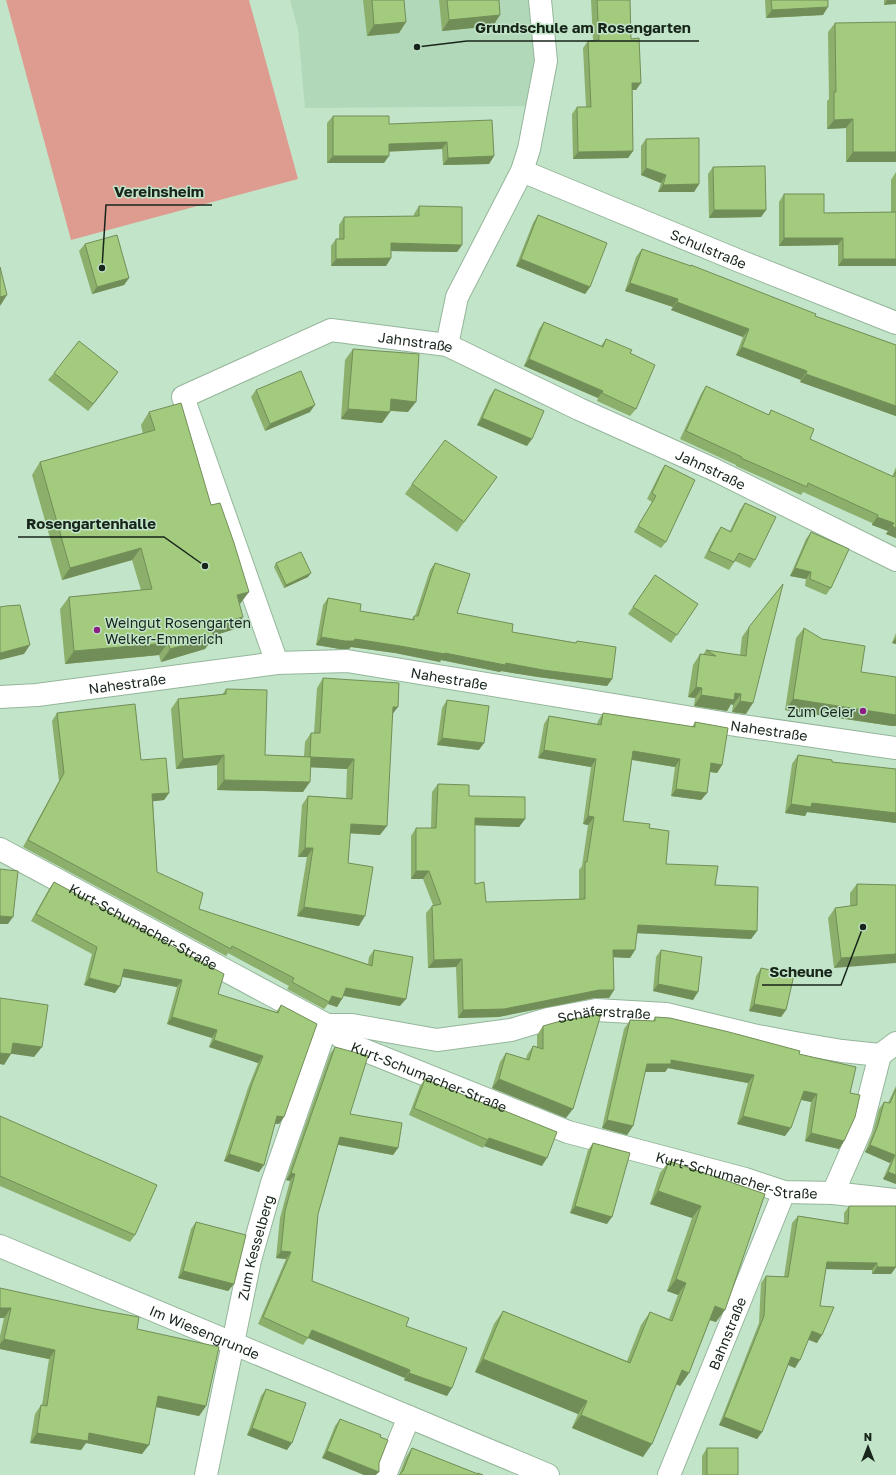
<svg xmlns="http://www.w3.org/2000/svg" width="896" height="1475" viewBox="0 0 896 1475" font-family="'Golos Text',sans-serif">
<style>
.built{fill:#b1d8b9}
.green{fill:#de9c90}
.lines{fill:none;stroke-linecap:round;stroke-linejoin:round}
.minor-casing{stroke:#95b69b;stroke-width:24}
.minor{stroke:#fff;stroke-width:22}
.wall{fill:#8caf6c}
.shaded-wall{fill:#728e58}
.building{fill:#a3cb7e;stroke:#728e58}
.poi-dot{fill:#8a1e83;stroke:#c2e4c8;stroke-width:1.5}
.labels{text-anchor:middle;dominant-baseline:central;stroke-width:3;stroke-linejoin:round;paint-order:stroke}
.street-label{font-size:14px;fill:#18251b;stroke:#c2e4c8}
.poi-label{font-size:14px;fill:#18251b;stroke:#c2e4c8;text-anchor:start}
.leader{fill:none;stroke:#18251b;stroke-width:1.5}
.callout-dot{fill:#18251b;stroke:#c2e4c8;stroke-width:1.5}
.callout-label{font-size:15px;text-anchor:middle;font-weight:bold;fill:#18251b;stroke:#c2e4c8;stroke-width:3;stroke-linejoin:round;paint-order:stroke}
</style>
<rect width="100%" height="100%" fill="#c2e4c8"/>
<polygon class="built" points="290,0 532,0 536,64 531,106 305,108 298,29"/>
<polygon class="green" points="6,0 249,0 298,179 71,240"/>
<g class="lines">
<defs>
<g id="minor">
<path id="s1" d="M522 171 737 260 896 323"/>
<polyline points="447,345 457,297 522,171 529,149 546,61 540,0"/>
<path id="s2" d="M277 663 183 397 331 330 447 345 579 409 715 470 896 560"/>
<path id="s3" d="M0 697 37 695 277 663 347 661 729 724 896 748"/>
<path id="s4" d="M0 849 327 1025 349 1044 568 1132 745 1179 784 1192 833 1193 896 1200"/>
<polyline points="833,1193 861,1129 880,1055 896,1043"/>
<path id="s5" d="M0 1246 548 1475"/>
<path id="s6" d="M206 1475 250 1260 272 1183 327 1025H352L437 1040 511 1030 548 1019 596 1010 666 1014 753 1035 795 1043 842 1051 880 1055"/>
<polyline points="385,1475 409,1417"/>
<path id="s7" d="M669 1475 784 1192"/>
</g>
</defs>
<use href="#minor" class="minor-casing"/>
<use href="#minor" class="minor"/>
</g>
<g class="wall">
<polygon points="363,0 404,0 406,22 399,33 367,36"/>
<polygon points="439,0 499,0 493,26 442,31"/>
<polygon points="591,0 630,0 631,39 636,90 632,90 633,151 628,158 573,159 572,114 577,107 586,107 583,48 588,41 593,40"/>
<polygon points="765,0 828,0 823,15 766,18"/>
<polygon points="884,0 896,0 884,5"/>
<polygon points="835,23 896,162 846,162 846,128 827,129 827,101 829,99 828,32"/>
<polygon points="333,116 389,124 494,156 489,164 443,165 442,149 389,151 384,163 327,163 327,123"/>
<polygon points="646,139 699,184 694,192 658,192 661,183 641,175 641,146"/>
<polygon points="713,167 766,210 761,217 709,218 708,174"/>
<polygon points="896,172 896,266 838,266 838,245 779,246 779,202 784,194 824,213 891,212 891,180"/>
<polygon points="419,206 462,245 457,252 391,251 391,258 386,266 331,266 331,246 336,239 339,239 339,225 344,217 414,216 414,214"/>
<polygon points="538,215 590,287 585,294 516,266 533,223"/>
<polygon points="85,244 129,278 124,285 92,294 79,251"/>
<polygon points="642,249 815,316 896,345 896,416 800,382 801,380 736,355 743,337 671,310 673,307 625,291 636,257"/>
<polygon points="544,322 601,346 606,339 630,353 636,409 630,416 597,401 598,398 524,366 539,329"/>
<polygon points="353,349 408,412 390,411 382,423 341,419 345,360"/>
<polygon points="54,373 113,379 88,411 48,380"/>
<polygon points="706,386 768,415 771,410 810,439 892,477 896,467 896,538 886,534 888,531 872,525 872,523 803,492 801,495 736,466 736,465 680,439 701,394"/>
<polygon points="495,389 527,446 477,425 490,396"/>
<polygon points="256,390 310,412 265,431 251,397"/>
<polygon points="149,412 240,604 235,629 213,636 205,649 161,662 159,655 65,664 60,609 69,597 141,590 132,560 62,580 32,475 40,462 143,434 141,425"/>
<polygon points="665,465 666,542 661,548 634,532 652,502 647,499 661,471"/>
<polygon points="497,477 457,532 405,494 412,484"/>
<polygon points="745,503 755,560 750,568 735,561 729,570 704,558 716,534 721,527 730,531 740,510"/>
<polygon points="811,532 831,588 826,595 805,586 806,579 790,576 806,539"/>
<polygon points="276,563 308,577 284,588 274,567"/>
<polygon points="435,563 457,613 512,632 575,643 577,641 612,679 607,686 538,677 501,671 500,672 441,660 440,662 395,653 351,647 349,649 340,649 316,645 323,605 328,598 360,611 412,619 414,616 415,616 430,570"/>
<polygon points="655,575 698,604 671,643 628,614"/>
<polygon points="749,627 746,714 732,712 733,705 731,704 727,711 694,706 695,698 688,697 693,665 700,654 703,655 706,650 740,655 742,637"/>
<polygon points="804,628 861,672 896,726 892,726 785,710 796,638"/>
<polygon points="896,633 896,644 892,643"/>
<polygon points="323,678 392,715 380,835 350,833 348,863 359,926 297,916 307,857 298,857 302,805 308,796 346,798 347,769 311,767 303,792 217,790 217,765 176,769 171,709 178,699 222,695 226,689 265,755 304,756 305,742 311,733 314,733 317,688"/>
<polygon points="447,700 479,750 437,745 442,708"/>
<polygon points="57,713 141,760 169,793 164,800 153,801 157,872 199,909 368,964 369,957 374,950 400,1006 343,996 337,1007 328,1004 324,1009 287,989 289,986 228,953 226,956 23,847 59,781 52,721"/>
<polygon points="603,713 692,727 695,722 722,765 717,773 710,772 707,793 701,800 671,796 675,767 632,760 623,821 649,828 666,864 715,885 757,931 751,939 637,933 635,950 630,958 613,957 614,990 609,998 594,998 498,1017 458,1018 456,967 428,968 426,913 432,906 433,905 423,879 411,879 411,836 416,828 431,828 432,792 438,784 469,796 525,819 519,827 475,825 475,884 486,902 579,899 579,870 582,866 588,825 583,824 591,767 538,758 544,724 549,716 597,724 598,721"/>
<polygon points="798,755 832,762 896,769 896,823 807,812 805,816 785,813 792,764"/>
<polygon points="54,882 218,994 276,1012 281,1005 279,1124 275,1124 259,1172 224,1161 248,1088 258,1063 209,1047 212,1038 167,1024 177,987 122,977 115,993 84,985 92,954 31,921 49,889"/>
<polygon points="857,884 896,885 834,968 828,918 835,908 850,906 850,893"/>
<polygon points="661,950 693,1000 653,991 656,957"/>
<polygon points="761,968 786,1010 781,1017 749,1011 756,976"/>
<polygon points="655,1017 799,1054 850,1093 844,1141 839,1149 805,1141 811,1102 801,1100 785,1136 737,1124 748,1083 668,1068 665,1072 645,1072 633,1126 627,1135 602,1128 624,1029 630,1020 653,1021"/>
<polygon points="543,1026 566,1118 492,1088 500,1062 506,1053 526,1059 527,1055 533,1046 537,1047 537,1035"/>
<polygon points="335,1047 350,1114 398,1148 393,1155 338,1145 318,1214 312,1281 406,1326 447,1396 404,1380 405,1378 308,1338 303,1345 258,1324 286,1259 276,1258 280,1218 290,1181 286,1180 330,1054"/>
<polygon points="425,1079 542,1166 484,1146 483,1148 409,1115 420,1086"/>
<polygon points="896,1086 896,1184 883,1179 890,1163 865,1152 873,1132 879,1109 884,1102 888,1103"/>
<polygon points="0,1116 135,1235 130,1242 0,1186"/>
<polygon points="593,1143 607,1224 570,1213 588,1150"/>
<polygon points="669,1161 765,1194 716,1322 710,1320 689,1373 680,1386 677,1384 643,1457 572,1428 578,1414 475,1372 494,1324 503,1311 627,1361 641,1325 650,1312 669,1319 678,1295 667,1291 692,1218 650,1204 660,1173"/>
<polygon points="849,1206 896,1267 891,1274 872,1274 872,1270 826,1269 820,1306 817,1343 808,1339 795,1368 788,1365 762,1432 757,1439 719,1425 759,1323 761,1283 766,1276 784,1277 792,1223 798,1216 844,1223 844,1213"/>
<polygon points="196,1222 234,1284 228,1291 178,1278 191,1229"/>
<polygon points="0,1288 137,1329 206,1406 199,1416 156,1407 142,1454 86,1443 81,1450 30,1443 35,1414 41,1405 42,1405 49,1359 0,1349 0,1336 4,1318 0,1318"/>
<polygon points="266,1389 287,1450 247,1435 261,1396"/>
<polygon points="340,1419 380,1437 379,1463 322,1458 335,1426"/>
<polygon points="412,1448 478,1474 399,1475 406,1457"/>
<polygon points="707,1448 738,1475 702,1475 702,1456"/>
</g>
<g class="shaded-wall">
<polygon points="887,0 896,0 896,4 884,5"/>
<polygon points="828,7 823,15 766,18 772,10"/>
<polygon points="500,15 493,26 442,31 449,20"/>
<polygon points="406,22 399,33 367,36 374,25"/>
<polygon points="632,83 641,83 636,90 627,90"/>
<polygon points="853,119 846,128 827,129 834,120"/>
<polygon points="447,142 442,149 384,152 389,144"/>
<polygon points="633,151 628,158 573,159 578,152"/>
<polygon points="853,152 896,152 896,162 846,162"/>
<polygon points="333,156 389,156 384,163 327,163"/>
<polygon points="494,156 489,164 443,165 448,158"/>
<polygon points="646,168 666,175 661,183 641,175"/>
<polygon points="699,184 694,192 658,192 663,185"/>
<polygon points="714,210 766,210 761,217 709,218"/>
<polygon points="784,238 843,238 838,245 779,246"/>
<polygon points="391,243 462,245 457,252 386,251"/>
<polygon points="391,258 386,266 331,266 336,259"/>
<polygon points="521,259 590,287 585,294 516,266"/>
<polygon points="843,259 896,259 896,266 838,266"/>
<polygon points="129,278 124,285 92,294 97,287"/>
<polygon points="630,283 678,299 673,307 625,291"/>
<polygon points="7,295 0,306 0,297"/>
<polygon points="677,302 749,329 743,337 671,310"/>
<polygon points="742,347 807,371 801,380 736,355"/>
<polygon points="529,359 603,391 598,398 524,366"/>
<polygon points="118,372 113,379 88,411 93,404"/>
<polygon points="806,374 896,406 896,416 800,382"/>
<polygon points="391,399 416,402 408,412 384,410"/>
<polygon points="315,405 310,412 265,431 270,424"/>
<polygon points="348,409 390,412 382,423 341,419"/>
<polygon points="482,418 532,439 527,446 477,425"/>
<polygon points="877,517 894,523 888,531 872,525"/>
<polygon points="892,526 896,528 896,538 886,534"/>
<polygon points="141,548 132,560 62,580 70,568"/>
<polygon points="795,568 811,572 806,579 790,576"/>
<polygon points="311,573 308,577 284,588 286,585"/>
<polygon points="249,592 240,604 237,595"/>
<polygon points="243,617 235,629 202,639 211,626"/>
<polygon points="214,637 205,649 161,662 170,649"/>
<polygon points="321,637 355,639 400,646 506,663 612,679 607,686 538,677 501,671 500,672 441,660 440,662 395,653 351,647 349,649 340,649 316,645"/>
<polygon points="896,638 896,644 892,643"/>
<polygon points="168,643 159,655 65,664 74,651"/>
<polygon points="30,645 24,654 0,660 0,653"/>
<polygon points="696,687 702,688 695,698 688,697"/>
<polygon points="735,693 741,694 733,705 731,704 727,711 694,706 701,695"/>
<polygon points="793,699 896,715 896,726 892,726 785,710"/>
<polygon points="740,701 753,703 746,714 732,712"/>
<polygon points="393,707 398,707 391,716"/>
<polygon points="442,738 484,743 479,750 437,745"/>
<polygon points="544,750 596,759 591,767 538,758"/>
<polygon points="633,751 680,759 675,767 627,759"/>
<polygon points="224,755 217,765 176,769 183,759"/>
<polygon points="310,757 354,759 347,769 304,767"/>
<polygon points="711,763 722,765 717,773 705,771"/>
<polygon points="224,780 310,782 303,792 217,790"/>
<polygon points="676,789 707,793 701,800 671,796"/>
<polygon points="169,793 164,800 147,802 152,794"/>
<polygon points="812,803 896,813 896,823 807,812 805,816 785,813 791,804"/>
<polygon points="588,816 594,817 588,825 583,824"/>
<polygon points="475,818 525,819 519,827 470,825"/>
<polygon points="351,824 387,826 380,835 344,833"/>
<polygon points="305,848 313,848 307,857 298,857"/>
<polygon points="416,871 429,871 423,879 411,879"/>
<polygon points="304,907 365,916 359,926 297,916"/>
<polygon points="0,916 13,917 8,924 0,924"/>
<polygon points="638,925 757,931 751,939 633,933"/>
<polygon points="613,950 635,950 630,958 608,957"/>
<polygon points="896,954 896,963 834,968 841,958"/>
<polygon points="462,959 456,967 428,968 434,960"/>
<polygon points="124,969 182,980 177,987 119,976"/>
<polygon points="89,978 120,986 115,993 84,985"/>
<polygon points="658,984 698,992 693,1000 653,991"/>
<polygon points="346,988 406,999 400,1006 340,995"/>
<polygon points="599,990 614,990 609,998 594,998 498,1017 458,1018 463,1010"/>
<polygon points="332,996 342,999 337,1007 328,1004"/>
<polygon points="754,1004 786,1010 781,1017 749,1011"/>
<polygon points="172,1017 217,1030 212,1038 167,1024"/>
<polygon points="214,1040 263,1056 258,1063 209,1047"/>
<polygon points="13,1043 42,1047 34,1057 6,1053"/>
<polygon points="0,1053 11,1054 4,1065 0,1064"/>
<polygon points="671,1060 754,1075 748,1083 668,1068 665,1072 641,1072 647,1064"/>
<polygon points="499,1079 573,1109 566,1118 492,1088"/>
<polygon points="804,1091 817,1094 811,1102 798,1099"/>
<polygon points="277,1116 284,1117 279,1124 272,1123"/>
<polygon points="743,1116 791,1128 785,1136 737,1124"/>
<polygon points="607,1120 633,1126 627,1135 602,1128"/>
<polygon points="811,1133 844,1141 839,1149 805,1141"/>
<polygon points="340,1137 398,1148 393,1155 335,1144"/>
<polygon points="489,1138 547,1158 542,1166 484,1146"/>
<polygon points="870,1145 895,1155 890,1163 865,1152"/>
<polygon points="229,1154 264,1165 259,1172 224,1161"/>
<polygon points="888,1172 896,1175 896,1184 883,1179"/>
<polygon points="291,1173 295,1174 290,1181 286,1180"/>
<polygon points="658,1191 701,1206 692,1218 650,1204"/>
<polygon points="575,1206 612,1217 607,1224 570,1213"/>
<polygon points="281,1251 291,1252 286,1259 276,1258"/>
<polygon points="827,1262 877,1263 872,1270 822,1269"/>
<polygon points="877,1267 896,1267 891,1274 872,1274"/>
<polygon points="183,1271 234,1284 228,1291 178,1278"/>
<polygon points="676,1279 686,1283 678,1295 667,1291"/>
<polygon points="715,1306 725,1310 716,1322 706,1319"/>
<polygon points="0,1308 11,1308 4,1318 0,1318"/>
<polygon points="312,1330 410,1370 405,1378 308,1338"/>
<polygon points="812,1331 822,1335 817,1343 806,1339"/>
<polygon points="4,1339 55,1350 49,1359 0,1349 0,1344"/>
<polygon points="791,1357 800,1360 795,1368 786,1364"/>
<polygon points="483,1359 587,1401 578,1414 475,1372"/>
<polygon points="682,1370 689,1373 680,1386 674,1383"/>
<polygon points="409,1373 452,1388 447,1396 404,1380"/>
<polygon points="158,1396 206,1406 199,1416 151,1406"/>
<polygon points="581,1415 652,1444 643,1457 572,1428"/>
<polygon points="724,1417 762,1432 757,1439 719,1425"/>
<polygon points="252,1428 292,1443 287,1450 247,1435"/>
<polygon points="37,1433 89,1433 149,1445 142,1454 86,1443 81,1450 30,1443"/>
<polygon points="327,1451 379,1472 376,1475 364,1475 322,1458"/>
</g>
<g class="building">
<polygon points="372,0 404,0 406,22 374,25"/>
<polygon points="447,0 499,0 500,15 449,20"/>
<polygon points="597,0 630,0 631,39 639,38 641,83 632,83 633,151 578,152 577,107 591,107 588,41 599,40"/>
<polygon points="771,0 828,0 828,7 772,10"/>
<polygon points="896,22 896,152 853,152 853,119 834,120 834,92 836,92 835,23"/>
<polygon points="333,116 389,116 389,124 492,120 494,156 448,158 447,142 389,144 389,156 333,156"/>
<polygon points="699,138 699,184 663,185 666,175 646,168 646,139"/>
<polygon points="765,166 766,210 714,210 713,167"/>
<polygon points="784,194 824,194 824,213 896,212 896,259 843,259 843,238 784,238"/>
<polygon points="419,206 462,207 462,245 391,243 391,258 336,259 336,239 344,239 344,217 419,216"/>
<polygon points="538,215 607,243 590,287 521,259"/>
<polygon points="117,235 129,278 97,287 85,244"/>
<polygon points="642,249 691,266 691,265 816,314 815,316 896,345 896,406 806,374 807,371 742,347 749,329 677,302 678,299 630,283"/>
<polygon points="0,267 7,295 0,297"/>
<polygon points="544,322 603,347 606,339 632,350 630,353 655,365 636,409 602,393 603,391 529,359"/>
<polygon points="79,341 118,372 93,404 54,373"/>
<polygon points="353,349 419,354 416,402 391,399 390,412 348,409"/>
<polygon points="301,371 315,405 270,424 256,390"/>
<polygon points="706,386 769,415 771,410 814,429 810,439 894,477 896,472 896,528 892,526 894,523 877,517 878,515 808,483 807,487 741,458 742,457 686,431"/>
<polygon points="495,389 544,411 532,439 482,418"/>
<polygon points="181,403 211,505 220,503 234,543 249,592 237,595 243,617 211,626 214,637 170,649 168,643 74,651 69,597 152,589 141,548 70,568 40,462 155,430 149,412"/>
<polygon points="445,440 497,477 464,522 412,484"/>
<polygon points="665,465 695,480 666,542 638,526 656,496 652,493"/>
<polygon points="745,503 776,517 755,560 739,553 734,562 709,551 721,527 731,532"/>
<polygon points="811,532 849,549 831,588 810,579 811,572 795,568"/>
<polygon points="301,552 311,573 286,585 276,563"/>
<polygon points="435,563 470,574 457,613 513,624 512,632 576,643 577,641 616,647 612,679 543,670 506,663 505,665 445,653 445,654 400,646 355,639 354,641 345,641 321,637 328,598 361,604 360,611 414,620 414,616 418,616"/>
<polygon points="655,575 698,604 677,635 633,607"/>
<polygon points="783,584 753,703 740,701 741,694 735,693 734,700 701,695 702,688 696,687 700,654 716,656 706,650 746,656 749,627"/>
<polygon points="20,605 30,645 0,653 0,607 6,606"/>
<polygon points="804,628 822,639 865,646 861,672 896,677 896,715 793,699"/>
<polygon points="323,678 399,683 398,707 393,707 387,826 351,824 348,863 373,867 365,916 304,907 313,848 305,848 308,796 352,799 354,759 311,757 310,757 311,733 320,733"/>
<polygon points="226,689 267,690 265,755 311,757 310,782 224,780 224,755 183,759 178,699 226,694"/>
<polygon points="447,700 489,706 484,743 442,738"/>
<polygon points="135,704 141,760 166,758 169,793 152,794 157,872 203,893 199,909 372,966 374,950 413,957 406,999 346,988 342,999 332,996 329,1002 292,982 294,978 232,946 231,949 28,840 64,773 57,713"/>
<polygon points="603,713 695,727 695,722 728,728 722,765 711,763 707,793 676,789 680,759 633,751 623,821 650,824 649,828 669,831 666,864 718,866 715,885 758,887 757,931 638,925 635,950 613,950 614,990 599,990 504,1009 463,1010 462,959 434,960 432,906 441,904 429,871 416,871 416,828 436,828 438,784 469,785 469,796 525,797 525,819 475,818 475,884 484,882 486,902 585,899 585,862 587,862 594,817 588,816 596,759 544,750 549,716 601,725"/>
<polygon points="798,755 832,760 832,762 896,769 896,813 812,803 811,807 791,804"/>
<polygon points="0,869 18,871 13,917 0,916"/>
<polygon points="54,882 224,974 218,994 278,1013 281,1005 317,1024 284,1117 277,1116 264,1165 229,1154 253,1081 263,1056 214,1040 217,1030 172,1017 182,980 124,969 120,986 89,978 97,947 36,914"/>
<polygon points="857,884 896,885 896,954 841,958 835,908 857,905"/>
<polygon points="661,950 702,957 698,992 658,984"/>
<polygon points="761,968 794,975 786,1010 754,1004"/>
<polygon points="0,998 48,1005 42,1047 13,1043 11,1054 0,1053"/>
<polygon points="601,1014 573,1109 499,1079 506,1053 529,1060 533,1046 543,1049 543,1026 557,1022"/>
<polygon points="655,1017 670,1018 729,1032 800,1051 799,1054 856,1067 850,1093 860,1095 855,1117 844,1141 811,1133 817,1094 804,1091 791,1128 743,1116 754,1075 671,1060 671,1064 647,1064 633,1126 607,1120 630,1020 655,1021"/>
<polygon points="335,1047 368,1056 350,1114 402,1123 398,1148 340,1137 318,1214 312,1281 409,1318 406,1326 467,1348 452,1388 409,1373 410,1370 312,1330 308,1338 263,1317 291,1252 281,1251 285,1211 295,1174 291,1173"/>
<polygon points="425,1079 490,1106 490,1105 557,1132 547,1158 489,1138 488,1140 414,1108"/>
<polygon points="896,1089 896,1175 888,1172 895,1155 870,1145 878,1125 884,1102 890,1103"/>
<polygon points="0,1116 157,1185 135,1235 0,1176"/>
<polygon points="593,1143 630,1153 612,1217 575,1206"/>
<polygon points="669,1161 765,1194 725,1310 715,1306 689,1373 682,1370 652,1444 581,1415 587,1401 483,1359 503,1311 630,1363 650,1312 672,1321 686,1283 676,1279 701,1206 658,1191"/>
<polygon points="849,1206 896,1206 896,1267 877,1267 877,1263 827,1262 820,1306 834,1307 822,1335 812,1331 800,1360 791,1357 762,1432 724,1417 764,1316 766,1276 788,1277 798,1216 848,1224"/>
<polygon points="196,1222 246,1235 234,1284 183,1271"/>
<polygon points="0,1288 100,1310 139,1317 137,1329 219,1347 206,1406 158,1396 149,1445 89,1433 88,1441 37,1433 41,1405 47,1406 55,1350 4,1339 11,1308 0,1308"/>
<polygon points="266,1389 306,1403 292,1443 252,1428"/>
<polygon points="340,1419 381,1435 380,1437 388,1440 379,1463 379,1472 327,1451"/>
<polygon points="412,1448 478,1474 478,1473 483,1475 399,1475 403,1471"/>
<rect x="707" y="1448" width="31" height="27"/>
</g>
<g class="poi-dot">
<circle cx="97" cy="630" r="4"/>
<circle cx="863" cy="711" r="4"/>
</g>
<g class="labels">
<g class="street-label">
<text stroke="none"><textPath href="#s1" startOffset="202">Schulstraße</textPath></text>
<text stroke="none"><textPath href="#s2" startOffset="530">Jahnstraße</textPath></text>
<text stroke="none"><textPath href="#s2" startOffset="853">Jahnstraße</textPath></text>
<text stroke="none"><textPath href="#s3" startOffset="453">Nahestraße</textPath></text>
<text stroke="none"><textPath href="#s3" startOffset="128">Nahestraße</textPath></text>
<text stroke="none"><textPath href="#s3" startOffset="777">Nahestraße</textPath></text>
<text stroke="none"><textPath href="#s4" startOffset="163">Kurt-Schumacher-Straße</textPath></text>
<text stroke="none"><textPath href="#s6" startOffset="748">Schäferstraße</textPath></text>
<text stroke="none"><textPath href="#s4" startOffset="487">Kurt-Schumacher-Straße</textPath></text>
<text stroke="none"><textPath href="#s4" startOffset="811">Kurt-Schumacher-Straße</textPath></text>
<text stroke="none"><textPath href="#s6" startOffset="233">Zum Kesselberg</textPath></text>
<text stroke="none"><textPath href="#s5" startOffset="222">Im Wiesengrunde</textPath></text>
<text stroke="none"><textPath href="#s7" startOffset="153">Bahnstraße</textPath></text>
</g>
<g class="poi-label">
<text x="105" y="622">Weingut Rosengarten<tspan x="105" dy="16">Welker-Emmerich</tspan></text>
<text x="855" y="711" text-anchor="end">Zum Geier</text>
</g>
</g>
<path class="leader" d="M417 47L467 41H699M102 268L106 205H212M205 566L164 537H18M863 927L841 985H762"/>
<g class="callout-dot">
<circle cx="417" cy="47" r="4"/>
<circle cx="102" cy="268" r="4"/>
<circle cx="205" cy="566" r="4"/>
<circle cx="863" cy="927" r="4"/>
</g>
<g class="callout-label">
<text x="583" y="33">Grundschule am Rosengarten</text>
<text x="159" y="197">Vereinsheim</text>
<text x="91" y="529">Rosengartenhalle</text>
<text x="801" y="977">Scheune</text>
</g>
<g transform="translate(868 1447)" stroke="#c2e4c8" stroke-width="3" paint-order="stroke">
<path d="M0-3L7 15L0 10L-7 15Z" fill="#18251b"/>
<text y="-6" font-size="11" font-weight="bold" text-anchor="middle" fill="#18251b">N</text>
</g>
</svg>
